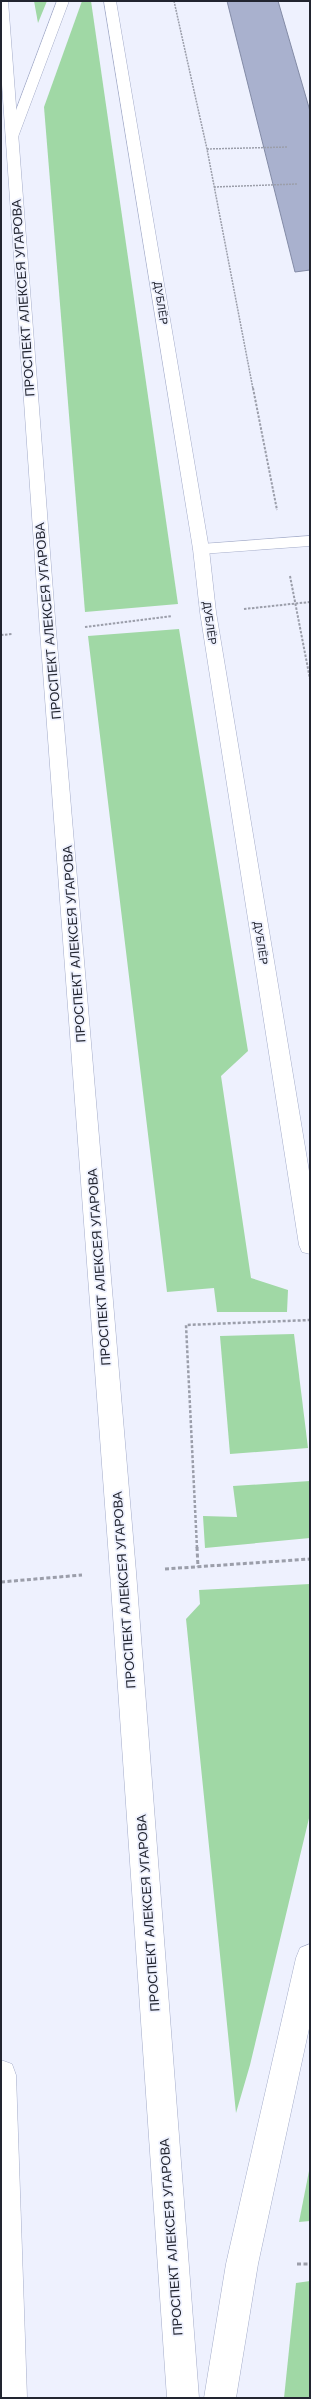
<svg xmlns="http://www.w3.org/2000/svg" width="311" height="2399" viewBox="0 0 311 2399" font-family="Arial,sans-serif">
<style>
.green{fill:#a0d8a5}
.building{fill:#a9b1ce;stroke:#838ba6}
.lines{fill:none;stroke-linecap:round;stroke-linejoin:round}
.service-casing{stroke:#a4acc9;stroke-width:1}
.minor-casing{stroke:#a4acc9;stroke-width:1}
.primary-casing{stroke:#a4acc9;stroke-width:1}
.path-far3{stroke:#9b9eaa;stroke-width:1.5;stroke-dasharray:2 1;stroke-linecap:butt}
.path-far2{stroke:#9b9eaa;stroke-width:2;stroke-dasharray:2.5 1.5;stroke-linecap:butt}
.path-far1{stroke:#9b9eaa;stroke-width:2.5;stroke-dasharray:3 2;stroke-linecap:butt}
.path{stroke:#9b9eaa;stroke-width:3;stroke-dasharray:4 2.5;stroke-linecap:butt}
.service{fill:#fff;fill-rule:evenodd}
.minor{fill:#fff;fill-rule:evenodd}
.primary{fill:#fff;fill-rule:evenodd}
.labels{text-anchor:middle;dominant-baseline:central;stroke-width:3.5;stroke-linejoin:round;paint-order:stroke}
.far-street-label{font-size:11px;fill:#222530;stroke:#eef1fe}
.street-label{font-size:13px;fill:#222530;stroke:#eef1fe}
</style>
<rect width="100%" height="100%" fill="#eef1fe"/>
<g class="green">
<polygon points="34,1 47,1 38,23"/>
<polygon points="82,1 91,1 178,604 85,612 44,107"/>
<polygon points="179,629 248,1051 221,1076 251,1278 288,1290 287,1312 217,1312 214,1288 167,1292 88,636"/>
<polygon points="294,1334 308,1448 230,1454 220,1336"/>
<polygon points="310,1481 310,1538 205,1548 203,1516 237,1517 233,1486"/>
<polygon points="310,1584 310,1814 250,2065 236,2113 186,1619 200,1604 199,1590"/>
<polygon points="310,2166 310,2221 299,2222"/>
<polygon points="310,2281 310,2398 284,2398 296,2283"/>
</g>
<polygon class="building" points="227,1 278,1 310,111 310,270 295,272"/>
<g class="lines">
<defs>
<polygon id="service" points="310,536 310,546 201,554 195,553 193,549 195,545 201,544"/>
<g id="minor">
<polygon points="57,1 69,1 18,137 12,141 8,140 6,137"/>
<polygon points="104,1 116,1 209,549 216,612 310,1177 310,1254 302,1252 299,1245 200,612 193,549"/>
<polygon points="310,1944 310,2024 258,2264 236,2398 204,2398 226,2264 296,1958 300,1948"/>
</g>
<g id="primary">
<polygon points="1,1 8,1 56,631 136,1572 199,2398 167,2398 110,1572 40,631 1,70"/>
<polygon points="1,2060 12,2064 16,2075 27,2398 1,2398"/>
</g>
</defs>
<use href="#service" class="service-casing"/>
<use href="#minor" class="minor-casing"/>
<use href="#primary" class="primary-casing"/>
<g class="path-far3">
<polyline points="174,1 207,149 253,389"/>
<polyline points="207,149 287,147"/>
<polyline points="214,187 297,184"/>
</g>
<g class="path-far2">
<polyline points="253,388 277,510"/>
<polyline points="290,576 310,679"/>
<polyline points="244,609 310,602"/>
<polyline points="85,627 172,616"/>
<polyline points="1,635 12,634"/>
</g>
<polyline class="path-far1" points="197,1548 186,1325 310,1320"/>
<g class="path">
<polyline points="197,1547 198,1567"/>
<polyline points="165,1569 310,1559"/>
<polyline points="1,1582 82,1575"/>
<polyline points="297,2264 310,2264"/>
</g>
<use href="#service" class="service"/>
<use href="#minor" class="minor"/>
<use href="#primary" class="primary"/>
</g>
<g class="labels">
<g class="far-street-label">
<text transform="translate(161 303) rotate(81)">ДУБЛЁР</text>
<text transform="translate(210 623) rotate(82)">ДУБЛЁР</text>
<text transform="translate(261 943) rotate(81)">ДУБЛЁР</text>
</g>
<g class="street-label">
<text transform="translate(23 298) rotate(-94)">ПРОСПЕКТ АЛЕКСЕЯ УГАРОВА</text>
<text transform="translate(48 621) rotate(-95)">ПРОСПЕКТ АЛЕКСЕЯ УГАРОВА</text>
<text transform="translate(74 944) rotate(-94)">ПРОСПЕКТ АЛЕКСЕЯ УГАРОВА</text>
<text transform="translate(99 1267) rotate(-94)">ПРОСПЕКТ АЛЕКСЕЯ УГАРОВА</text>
<text transform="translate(124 1590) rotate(-94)">ПРОСПЕКТ АЛЕКСЕЯ УГАРОВА</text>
<text transform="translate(148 1913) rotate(-94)">ПРОСПЕКТ АЛЕКСЕЯ УГАРОВА</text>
<text transform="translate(171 2237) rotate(-94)">ПРОСПЕКТ АЛЕКСЕЯ УГАРОВА</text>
</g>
</g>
<rect width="311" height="2399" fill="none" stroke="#222530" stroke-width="4"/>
</svg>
